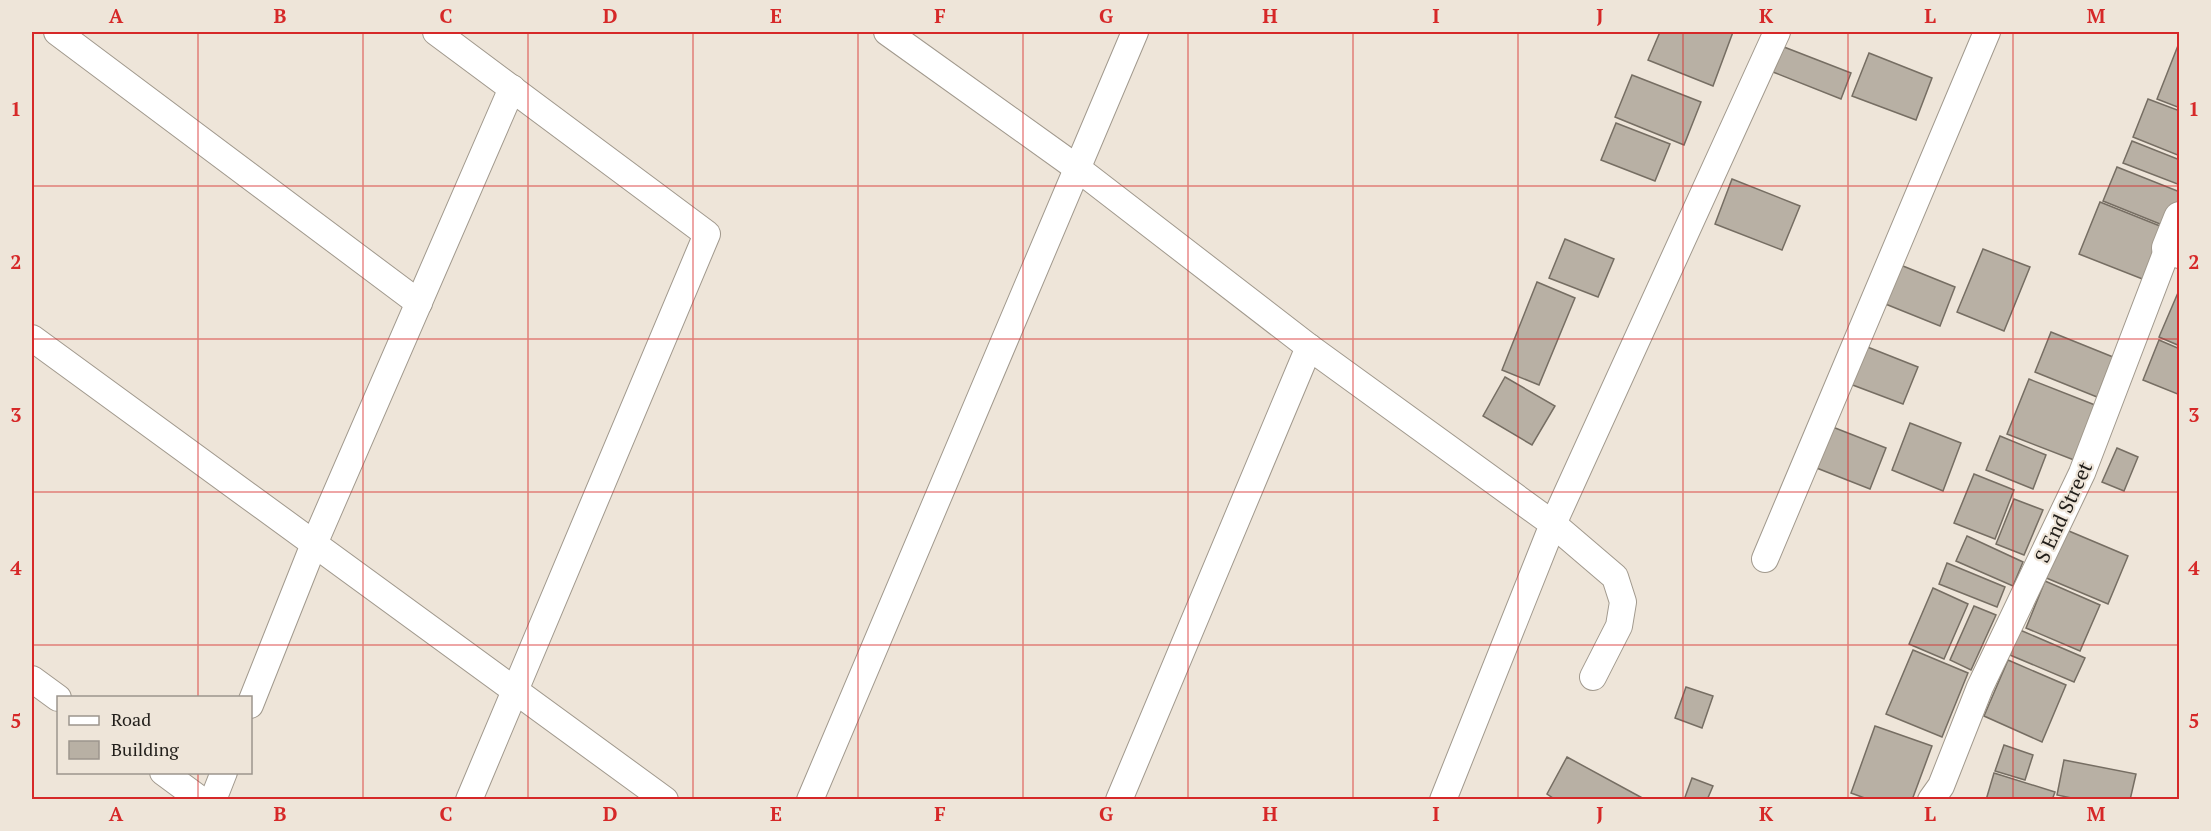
<svg xmlns="http://www.w3.org/2000/svg" width="2211" height="831" viewBox="0 0 2211 831" font-family="'PT Serif',serif">
<style>
.building{fill:#b8b0a4;stroke:#766e63;stroke-width:1.5}
.lines{fill:none;stroke-linecap:round;stroke-linejoin:round}
.minor-casing{stroke:#a1998d;stroke-width:28}
.tertiary-casing{stroke:#a1998d;stroke-width:34}
.minor{stroke:#fff;stroke-width:26}
.tertiary{stroke:#fff;stroke-width:32}
.grid{fill:none;stroke:#d62828;stroke-width:1.5;stroke-opacity:0.55}
.labels{text-anchor:middle;dominant-baseline:central;stroke-width:4.5;stroke-linejoin:round;paint-order:stroke}
.street-label{font-size:20px;fill:#211e1a;stroke:#eee5d9}
.neatline{fill:none;stroke:#d62828;stroke-width:2}
.grid-label{font-size:20px;text-anchor:middle;font-weight:bold;fill:#d62828}
</style>
<rect width="100%" height="100%" fill="#eee5d9"/>
<g class="building">
<polygon points="1660,32 1733,32 1713,86 1648,60"/>
<polygon points="2179,43 2180,43 2180,108 2157,99"/>
<polygon points="1784,47 1851,73 1841,99 1773,72"/>
<polygon points="1869,53 1932,78 1916,120 1852,96"/>
<polygon points="1632,75 1701,102 1684,145 1615,117"/>
<polygon points="2148,99 2180,111 2180,156 2133,137"/>
<polygon points="1616,123 1670,144 1655,181 1601,160"/>
<polygon points="2132,141 2180,160 2180,185 2123,163"/>
<polygon points="2117,167 2180,192 2180,204 2170,228 2103,201"/>
<polygon points="1732,179 1800,206 1782,250 1715,224"/>
<polygon points="2100,202 2165,228 2145,280 2079,254"/>
<polygon points="1565,239 1614,259 1598,297 1549,278"/>
<polygon points="1983,249 2030,267 2004,331 1957,312"/>
<polygon points="1898,264 1955,287 1940,326 1883,303"/>
<polygon points="1537,282 1575,298 1539,385 1502,370"/>
<polygon points="2180,288 2180,346 2159,337"/>
<polygon points="2051,332 2113,357 2097,397 2035,372"/>
<polygon points="2159,340 2180,349 2180,395 2143,380"/>
<polygon points="1865,346 1918,367 1903,404 1850,384"/>
<polygon points="1505,377 1555,406 1532,445 1483,416"/>
<polygon points="2029,379 2095,405 2074,460 2007,434"/>
<polygon points="1910,423 1961,443 1943,491 1892,470"/>
<polygon points="1825,424 1886,448 1870,489 1809,465"/>
<polygon points="2000,436 2046,455 2033,489 1986,470"/>
<polygon points="2117,448 2138,457 2124,491 2102,482"/>
<polygon points="1974,474 2014,490 1995,539 1954,523"/>
<polygon points="2014,499 2043,510 2024,555 1996,544"/>
<polygon points="2057,526 2128,556 2108,604 2037,574"/>
<polygon points="1967,536 2023,562 2013,586 1956,561"/>
<polygon points="1947,563 2005,587 1997,607 1939,584"/>
<polygon points="2045,581 2100,605 2080,651 2026,628"/>
<polygon points="1933,588 1968,604 1944,659 1909,644"/>
<polygon points="1974,606 1996,615 1971,670 1950,660"/>
<polygon points="2020,630 2085,658 2074,682 2010,655"/>
<polygon points="1913,650 1968,673 1942,737 1886,714"/>
<polygon points="2008,660 2066,685 2042,742 1984,716"/>
<polygon points="1686,687 1713,696 1702,728 1675,718"/>
<polygon points="1875,726 1932,746 1912,800 1870,800 1851,793"/>
<polygon points="2004,745 2033,755 2025,780 1995,771"/>
<polygon points="1567,757 1646,800 1556,800 1547,794"/>
<polygon points="2064,760 2136,774 2130,800 2081,800 2057,795"/>
<polygon points="1994,773 2055,792 2052,800 1986,800"/>
<polygon points="1692,778 1713,786 1707,800 1684,800"/>
</g>
<g class="lines">
<defs>
<g id="minor">
<polyline points="57,32 419,303"/>
<polyline points="436,32 707,234 469,800"/>
<polyline points="887,32 1077,168 1309,347 1553,524 1443,800"/>
<polyline points="32,338 665,800"/>
<polyline points="1765,559 1987,32"/>
<polyline points="1593,677 1619,626 1623,602 1615,577 1553,524 1777,32"/>
<polyline points="32,679 58,698"/>
<polyline points="250,705 314,544 512,88"/>
<polyline points="163,772 201,800"/>
<polyline points="213,800 224,772"/>
<polyline points="810,800 1135,32"/>
<polyline points="1119,800 1309,347"/>
<polyline points="1931,800 1941,786 1980,687 2082,473 2168,248"/>
</g>
<polyline id="tertiary" points="2180,218 2168,248 2180,252"/>
</defs>
<use href="#minor" class="minor-casing"/>
<use href="#tertiary" class="tertiary-casing"/>
<use href="#minor" class="minor"/>
<use href="#tertiary" class="tertiary"/>
</g>
<path class="grid" d="M198 32V698M363 32V800M528 32V800M693 32V800M858 32V800M1023 32V800M1188 32V800M1353 32V800M1518 32V800M1683 32V800M1848 32V800M2013 32V800M32 186H2180M32 339H2180M32 492H2180M32 645H2180M198 772V800"/>
<g class="labels">
<g class="street-label">
<text transform="translate(2063 512) rotate(-65)">S End Street</text>
</g>
</g>
<rect width="2211" height="831" fill="none" stroke="#eee5d9" stroke-width="66"/>
<rect x="57" y="696" width="195" height="78" fill="#eee5d9" stroke="#9c958d" stroke-width="1.5"/>
<rect x="69" y="716" width="30" height="9" fill="#ffffff" stroke="#9c958d" stroke-width="1.5"/>
<text x="111" y="726" font-size="18" fill="#211e1a">Road</text>
<rect x="69" y="741" width="30" height="18" fill="#b8b0a4" stroke="#9c958d" stroke-width="1.5"/>
<text x="111" y="756" font-size="18" fill="#211e1a">Building</text>
<rect x="33" y="33" width="2145" height="765" class="neatline"/>
<g class="grid-label">
<text x="116" y="23">A</text>
<text x="280" y="23">B</text>
<text x="446" y="23">C</text>
<text x="610" y="23">D</text>
<text x="776" y="23">E</text>
<text x="940" y="23">F</text>
<text x="1106" y="23">G</text>
<text x="1270" y="23">H</text>
<text x="1436" y="23">I</text>
<text x="1600" y="23">J</text>
<text x="1766" y="23">K</text>
<text x="1930" y="23">L</text>
<text x="2096" y="23">M</text>
<text x="16" y="116">1</text>
<text x="2194" y="116">1</text>
<text x="16" y="269">2</text>
<text x="2194" y="269">2</text>
<text x="16" y="422">3</text>
<text x="2194" y="422">3</text>
<text x="16" y="575">4</text>
<text x="2194" y="575">4</text>
<text x="16" y="728">5</text>
<text x="2194" y="728">5</text>
<text x="116" y="821">A</text>
<text x="280" y="821">B</text>
<text x="446" y="821">C</text>
<text x="610" y="821">D</text>
<text x="776" y="821">E</text>
<text x="940" y="821">F</text>
<text x="1106" y="821">G</text>
<text x="1270" y="821">H</text>
<text x="1436" y="821">I</text>
<text x="1600" y="821">J</text>
<text x="1766" y="821">K</text>
<text x="1930" y="821">L</text>
<text x="2096" y="821">M</text>
</g>
</svg>
